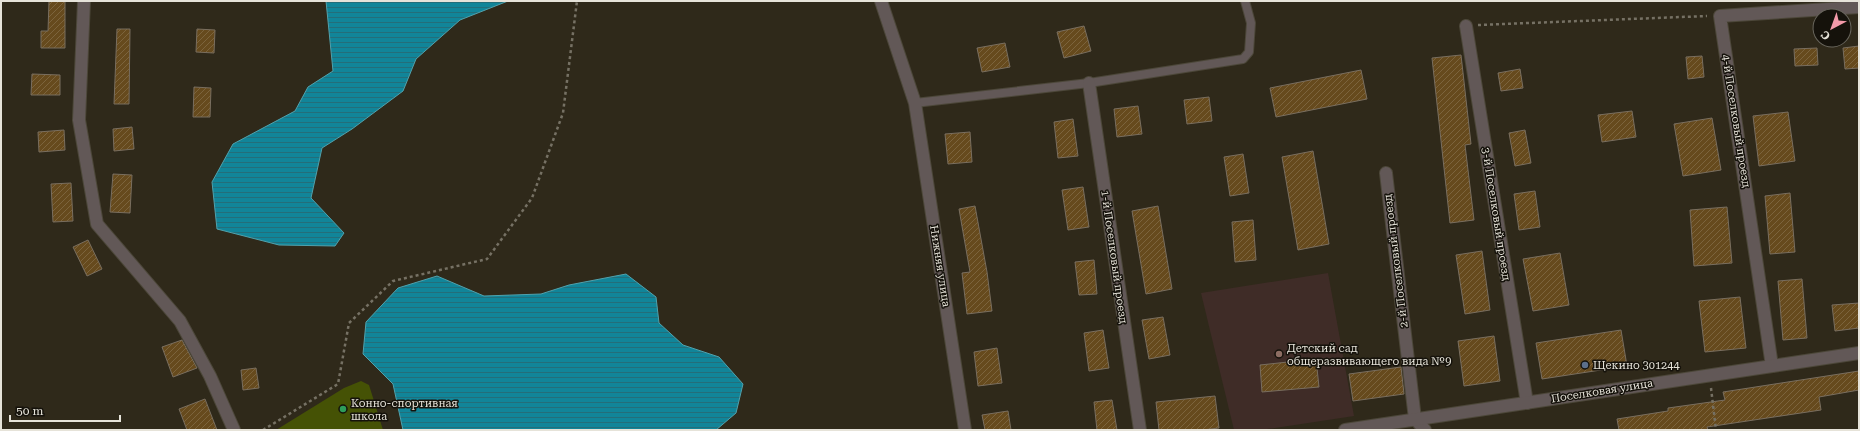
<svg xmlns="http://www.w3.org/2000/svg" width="1860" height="431" viewBox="0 0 1860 431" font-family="'Roboto Serif',serif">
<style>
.education{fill:#3f2c27}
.pitch{fill:#455205}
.water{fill:url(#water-rules);stroke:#51a1ac}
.building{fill:url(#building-hatch);stroke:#796e5f}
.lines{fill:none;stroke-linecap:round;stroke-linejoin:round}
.lane-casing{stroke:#4c4739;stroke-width:10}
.street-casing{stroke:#4c4739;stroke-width:14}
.path{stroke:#767164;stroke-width:2.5;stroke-dasharray:3 3;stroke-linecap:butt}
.lane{stroke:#625857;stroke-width:8}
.street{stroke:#625857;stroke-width:12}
.education-dot{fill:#8d6e63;stroke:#15120b;stroke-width:1.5}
.service-dot{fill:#5c6f8a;stroke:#15120b;stroke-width:1.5}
.leisure-dot{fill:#2e9e5b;stroke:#15120b;stroke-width:1.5}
.labels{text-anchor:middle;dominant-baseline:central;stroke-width:3;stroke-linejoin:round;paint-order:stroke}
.street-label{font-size:11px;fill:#e6e3d9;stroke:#15120b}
.poi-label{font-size:11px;fill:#e6e3d9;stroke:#15120b;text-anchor:start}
</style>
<defs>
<pattern id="water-rules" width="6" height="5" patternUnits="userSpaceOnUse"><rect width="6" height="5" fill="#118599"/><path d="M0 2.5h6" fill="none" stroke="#236e7a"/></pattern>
<pattern id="building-hatch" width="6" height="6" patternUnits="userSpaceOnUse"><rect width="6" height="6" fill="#664a1d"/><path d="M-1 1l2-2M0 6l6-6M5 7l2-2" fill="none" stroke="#7c643d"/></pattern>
</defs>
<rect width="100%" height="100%" fill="#2f291a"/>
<polygon class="education" points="1328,273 1354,416 1261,430 1234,430 1201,293"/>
<polygon class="pitch" points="361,381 369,385 383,430 276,430 344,388"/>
<g class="water">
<polygon points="326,1 508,1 460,20 416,59 403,91 352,129 322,148 311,198 344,233 335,246 279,245 217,229 212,182 233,144 295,111 308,87 333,71"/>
<polygon points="626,274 656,297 659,323 683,345 719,357 743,384 736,413 716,430 403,430 393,384 363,354 366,322 398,288 437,276 484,296 541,294 569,285"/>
</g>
<g class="building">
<polygon points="49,1 65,1 65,48 41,48 41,31 48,31"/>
<polygon points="1084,26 1091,51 1064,58 1057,32"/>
<polygon points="117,29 130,29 129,104 114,104"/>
<polygon points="197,29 215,30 214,53 196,52"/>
<polygon points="1005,43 1010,67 982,72 977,48"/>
<polygon points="1859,46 1859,68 1845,69 1843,48"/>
<polygon points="1817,48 1818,65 1795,66 1794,49"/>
<polygon points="1461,55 1471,144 1465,145 1474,220 1450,223 1432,58"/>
<polygon points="1702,56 1704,77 1688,79 1686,57"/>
<polygon points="1520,69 1523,88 1501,91 1498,73"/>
<polygon points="1361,70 1367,99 1276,117 1270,88"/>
<polygon points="32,74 60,75 60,95 31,95"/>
<polygon points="194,87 211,88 210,117 193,117"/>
<polygon points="1209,97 1212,121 1187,124 1184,100"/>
<polygon points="1138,106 1142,134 1117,137 1114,109"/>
<polygon points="1632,111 1636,137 1602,142 1598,115"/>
<polygon points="1788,112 1795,161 1759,166 1753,116"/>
<polygon points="1712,118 1721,170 1683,176 1674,124"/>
<polygon points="1073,119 1078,156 1058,158 1054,122"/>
<polygon points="132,127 134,149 114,151 113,129"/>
<polygon points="64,130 65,150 39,152 38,132"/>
<polygon points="1525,130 1531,163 1515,166 1509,133"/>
<polygon points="970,132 972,162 948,164 945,134"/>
<polygon points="1313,151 1329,244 1298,250 1282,157"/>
<polygon points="1243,154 1249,193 1230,196 1224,157"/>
<polygon points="113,174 132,175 130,213 110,212"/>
<polygon points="71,183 73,221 53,222 51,184"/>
<polygon points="1083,187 1089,227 1068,230 1062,190"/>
<polygon points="1535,191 1540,227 1519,230 1514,194"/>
<polygon points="1790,193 1795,252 1770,254 1765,196"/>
<polygon points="975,206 987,272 992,311 967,314 962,273 970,272 959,209"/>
<polygon points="1158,206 1172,289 1146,294 1132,211"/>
<polygon points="1727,207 1732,263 1694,266 1690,210"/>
<polygon points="1253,220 1256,260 1235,262 1232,222"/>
<polygon points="88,240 102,269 87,276 73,247"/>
<polygon points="1482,251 1490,310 1465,314 1456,255"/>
<polygon points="1560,253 1569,305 1533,311 1523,259"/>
<polygon points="1094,260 1097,294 1079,295 1075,262"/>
<polygon points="1802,279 1807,338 1783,340 1778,281"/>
<polygon points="1740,297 1746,348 1705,352 1699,301"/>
<polygon points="1859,303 1859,328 1835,331 1832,305"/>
<polygon points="1163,317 1170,355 1149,359 1142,320"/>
<polygon points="1103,330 1109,368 1089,371 1084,333"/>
<polygon points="1621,330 1627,366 1542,379 1536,343"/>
<polygon points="1494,336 1500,381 1464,386 1458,341"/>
<polygon points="182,340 197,368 173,377 162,347"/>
<polygon points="997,348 1002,383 978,386 974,352"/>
<polygon points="1316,359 1319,387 1262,392 1260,365"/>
<polygon points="1401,367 1404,394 1353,401 1349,374"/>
<polygon points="256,368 259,388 243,390 241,370"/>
<polygon points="1859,371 1859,390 1819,397 1821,410 1707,427 1708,430 1619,430 1617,419 1668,411 1668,408 1725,400 1723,392"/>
<polygon points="1215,396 1219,428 1202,430 1159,430 1156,402"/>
<polygon points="205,399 217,430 187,430 179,409"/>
<polygon points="1112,400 1117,430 1097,430 1094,402"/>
<polygon points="1008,411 1011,430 985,430 982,415"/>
</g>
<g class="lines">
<defs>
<polyline id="lane" points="915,103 1089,83 1243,59 1249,52 1251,23 1245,1"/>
<g id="street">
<polyline points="84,1 79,120 97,224 180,321 210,376 234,430"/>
<polyline points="881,1 915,103 965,430"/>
<polyline points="1466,26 1527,403"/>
<polyline points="1089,83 1140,430"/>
<polyline points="1386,173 1415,419 1425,430"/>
<polyline points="1772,366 1720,16 1859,7"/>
<polyline points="1345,430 1859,353"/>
</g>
</defs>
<use href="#lane" class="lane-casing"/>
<use href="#street" class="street-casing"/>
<g class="path">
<polyline points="1478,25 1707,16"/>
<polyline points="1711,388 1716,430"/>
<polyline points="263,430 338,384 349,323 393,281 487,259 532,198 563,113 577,1"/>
</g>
<use href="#lane" class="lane"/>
<use href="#street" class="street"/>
</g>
<circle class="education-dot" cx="1279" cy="354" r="4"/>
<circle class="service-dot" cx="1585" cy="365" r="4"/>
<circle class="leisure-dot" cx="343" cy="409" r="4"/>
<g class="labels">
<g class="street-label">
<text transform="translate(1736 121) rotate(81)">4-й Поселковый проезд</text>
<text transform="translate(1496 214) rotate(81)">3-й Поселковый проезд</text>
<text transform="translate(1114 257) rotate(82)">1-й Поселковый проезд</text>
<text transform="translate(1396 261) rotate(-97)">2-й Поселковый проезд</text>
<text transform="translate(940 266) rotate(81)">Нижняя улица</text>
<text transform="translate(1602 391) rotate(-9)">Поселковая улица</text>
</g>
<g class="poi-label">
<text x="1287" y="348">Детский сад<tspan x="1287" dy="13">общеразвивающего вида №9</tspan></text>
<text x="1593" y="365">Щекино 301244</text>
<text x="351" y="403">Конно-спортивная<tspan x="351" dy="13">школа</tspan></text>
</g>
</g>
<rect width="1860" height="431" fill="none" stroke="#e6e3d9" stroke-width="4"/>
<g transform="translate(1832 28) rotate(221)"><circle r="19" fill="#15120b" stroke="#69665d"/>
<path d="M0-3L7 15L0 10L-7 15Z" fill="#f39aa9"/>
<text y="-6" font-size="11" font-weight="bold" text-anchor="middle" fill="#e6e3d9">С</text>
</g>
<path d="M10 415v6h110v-6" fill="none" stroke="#e6e3d9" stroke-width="2"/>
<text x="16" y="415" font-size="12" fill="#e6e3d9" stroke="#15120b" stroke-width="3" paint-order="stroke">50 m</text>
</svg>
